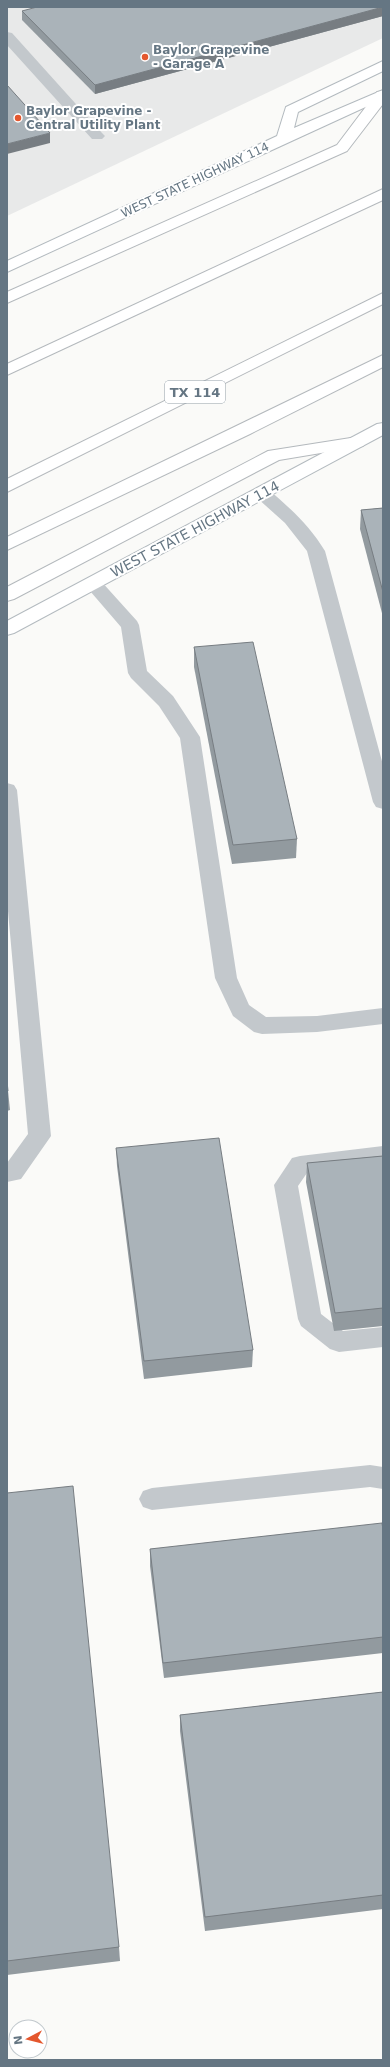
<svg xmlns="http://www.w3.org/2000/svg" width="390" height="2067" viewBox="0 0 390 2067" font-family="'DejaVu Sans',sans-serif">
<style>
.built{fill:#e8e9e9}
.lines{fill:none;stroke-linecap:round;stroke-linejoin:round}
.secondary-casing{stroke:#b3babf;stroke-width:2}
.motorway-casing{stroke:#b4b9bd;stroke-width:2}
.service{fill:#c3c8cc;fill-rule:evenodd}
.secondary{fill:#fff;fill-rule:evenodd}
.motorway{fill:#fff;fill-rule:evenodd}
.wall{fill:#929a9f}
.shaded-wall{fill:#777d82}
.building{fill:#aab3b9;stroke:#777d82}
.poi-dot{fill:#e4572e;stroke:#fff;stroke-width:1.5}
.labels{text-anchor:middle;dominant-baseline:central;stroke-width:4;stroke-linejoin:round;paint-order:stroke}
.far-poi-label{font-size:12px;font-weight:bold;fill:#657683;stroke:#fff;text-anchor:start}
.far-street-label{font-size:12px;fill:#657683;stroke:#fff}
.shield{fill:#fff;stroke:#939fa8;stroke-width:1}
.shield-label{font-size:13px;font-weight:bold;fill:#657683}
.street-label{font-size:14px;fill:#657683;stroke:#fff}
</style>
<rect width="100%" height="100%" fill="#fafaf8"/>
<polygon class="built" points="7,7 383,7 383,38 7,216"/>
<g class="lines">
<defs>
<g id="secondary">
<polygon points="383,61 383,71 298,112 294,128 383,90 383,99 7,272 7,261 277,136 286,107"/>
<polygon points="383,423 383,435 14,633 7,635 7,621 377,424"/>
</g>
<g id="motorway">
<polygon points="383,91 383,104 347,151 7,303 7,292 337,145 377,92"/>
<polygon points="383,189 383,200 7,375 7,364"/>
<polygon points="383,293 383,304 7,492 7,479"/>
<polygon points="383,355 383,367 250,434 7,550 7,537"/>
<polygon points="357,437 363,438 366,442 363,446 279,460 14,599 7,601 7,587 268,451"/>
</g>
</defs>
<use href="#secondary" class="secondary-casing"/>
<use href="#motorway" class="motorway-casing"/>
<g class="service">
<polygon points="7,32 12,33 102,133 105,136 102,139 92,139 7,45"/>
<path d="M262 487 268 489C290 508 310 526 325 551L383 765V809L376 807 373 802 307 551 285 523 256 497 253 493 256 489Z"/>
<polygon points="93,578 100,580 137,621 139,625 147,671 173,696 200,737 237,978 249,1005 266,1017 317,1016 383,1008 383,1024 317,1032 262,1034 254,1032 233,1016 215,978 180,738 159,706 131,678 128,673 121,627 84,584 86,580"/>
<polygon points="7,783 14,785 17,790 51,1136 21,1179 7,1182 7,1163 28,1134 7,900"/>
<polygon points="383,1146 383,1164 307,1173 298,1186 321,1314 343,1331 383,1327 383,1347 339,1352 330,1349 301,1326 298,1319 274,1185 292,1158 300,1156"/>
<polygon points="370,1465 383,1467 383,1489 370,1487 152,1510 143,1507 139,1499 143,1491 152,1488"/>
</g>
<use href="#secondary" class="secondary"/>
<use href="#motorway" class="motorway"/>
</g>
<g class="wall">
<polygon points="383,7 383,16 95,94 22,20 22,11"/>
<polygon points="383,508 383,617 360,529 361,510"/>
<polygon points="194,647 297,839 296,858 232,864 194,667"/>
<polygon points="7,1081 10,1110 7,1111"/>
<polygon points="116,1148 253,1350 252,1367 144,1379 117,1166"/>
<polygon points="383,1156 383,1326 334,1331 306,1182 307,1163"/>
<polygon points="7,1493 119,1947 120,1961 7,1975"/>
<polygon points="383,1530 383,1653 164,1678 150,1566 150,1549"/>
<polygon points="383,1692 383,1909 205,1931 180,1731 180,1715"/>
</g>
<g class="shaded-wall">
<polygon points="383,7 383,16 95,94 95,85"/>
<polygon points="50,133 50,143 7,154 7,144"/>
</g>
<g class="building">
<polygon points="37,7 383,7 95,85 22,11"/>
<polygon points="7,85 50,133 7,144"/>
<polygon points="383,508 383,592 361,510"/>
<polygon points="253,642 297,839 233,845 194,647"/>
<polygon points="7,1081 8,1091 7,1091"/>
<polygon points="219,1138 253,1350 144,1361 116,1148"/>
<polygon points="383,1156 383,1308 335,1313 307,1163"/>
<polygon points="73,1486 119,1947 7,1961 7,1493"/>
<polygon points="382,1523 383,1530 383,1637 163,1663 150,1549"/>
<polygon points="383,1692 383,1895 205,1917 180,1715"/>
</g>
<g class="poi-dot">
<circle cx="145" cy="57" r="4"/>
<circle cx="18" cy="118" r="4"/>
</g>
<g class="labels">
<g class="far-poi-label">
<text x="153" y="50">Baylor Grapevine<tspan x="153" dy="14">- Garage A</tspan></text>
<text x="26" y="111">Baylor Grapevine -<tspan x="26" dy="14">Central Utility Plant</tspan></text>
</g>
<g class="far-street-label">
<text transform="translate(195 180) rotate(-25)">WEST STATE HIGHWAY 114</text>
</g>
<rect class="shield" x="165" y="381" width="60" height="22" rx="3"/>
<g class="shield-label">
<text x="195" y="392">TX 114</text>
</g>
<g class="street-label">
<text transform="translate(195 529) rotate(-28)">WEST STATE HIGHWAY 114</text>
</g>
</g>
<rect width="390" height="2067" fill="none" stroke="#657683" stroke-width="16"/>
<g transform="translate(28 2039) rotate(263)"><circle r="19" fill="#ffffff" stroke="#c1c8cd"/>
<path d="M0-3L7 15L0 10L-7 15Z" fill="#e4572e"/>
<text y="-6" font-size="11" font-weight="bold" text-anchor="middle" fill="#657683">N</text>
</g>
</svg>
